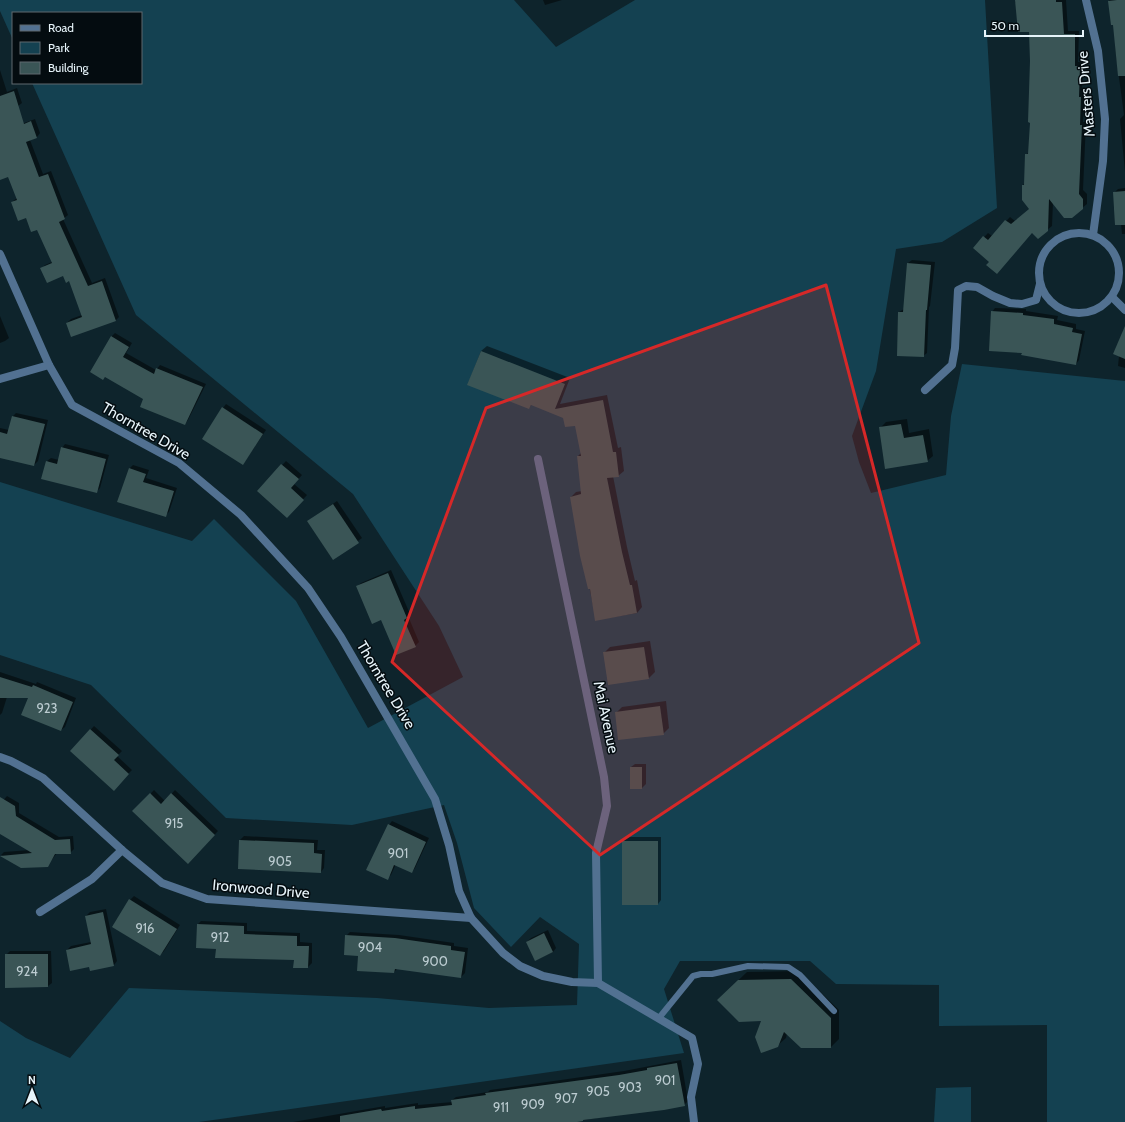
<svg xmlns="http://www.w3.org/2000/svg" width="1125" height="1122" viewBox="0 0 1125 1122" font-family="Cabin,sans-serif">
<style>
.green{fill:#144151}
.shadow{fill:#0007}
.building{fill:#3a5556}
.lines{fill:none;stroke-linecap:round;stroke-linejoin:round}
.service{stroke:#527191;stroke-width:6}
.minor{stroke:#527191;stroke-width:8}
.marked{fill:#d62828;fill-opacity:0.2;stroke:#d62828;stroke-width:3;stroke-linejoin:round}
.labels{text-anchor:middle;dominant-baseline:central;stroke-width:3;stroke-linejoin:round;paint-order:stroke}
.number-label{font-size:13px;fill:#bcccd1}
.street-label{font-size:15px;fill:#e7f4fa;stroke:#040c10}
</style>
<rect width="100%" height="100%" fill="#0e242c"/>
<g class="green">
<polygon points="0,0 514,0 556,47 635,0 985,0 997,208 942,242 896,249 876,371 852,436 859,462 871,493 946,475 951,416 962,364 1125,381 1125,1122 1047,1122 1047,1025 939,1026 939,985 836,984 810,961 680,961 664,989 684,1053 199,1122 0,1122 0,1021 26,1038 70,1058 129,988 377,998 489,1008 577,1005 579,944 540,917 511,947 474,908 457,843 444,805 352,825 226,818 91,685 0,655 0,482 192,541 214,519 296,601 368,728 463,677 439,626 353,494 136,315 32,83 141,83 141,13 13,13 13,40 0,11"/>
<polygon points="971,1087 971,1122 934,1122 936,1088"/>
</g>
<g class="shadow">
<polygon points="543,0 562,0 545,5"/>
<polygon points="1015,0 1066,0 1068,31 1079,31 1078,62 1083,62 1082,93 1085,94 1083,122 1086,122 1083,190 1087,194 1087,204 1082,208 1053,202 1052,226 1047,230 1033,232 990,262 974,248 988,233 992,236 1010,217 1015,221 1030,209 1023,185 1025,183 1026,155 1029,152 1031,122 1030,31 1017,3 1015,3"/>
<polygon points="1109,0 1125,0 1125,172 1120,119 1124,115 1116,55 1114,24 1112,24"/>
<polygon points="0,70 7,92 17,88 22,103 18,106 0,112"/>
<polygon points="35,119 40,133 37,137 30,140 43,174 51,171 68,215 63,219 92,283 105,278 119,317 116,320 67,323 71,319 82,315 70,280 63,274 42,269 45,265 52,262 38,229 12,202 17,198 9,176 0,173 0,132"/>
<polygon points="1125,188 1125,234 1122,234 1121,224 1114,193 1118,189"/>
<polygon points="912,260 935,262 930,306 929,307 927,353 923,356 899,312 904,309 908,263"/>
<polygon points="995,308 1026,309 1026,311 1058,316 1057,320 1076,324 1076,329 1085,331 1079,360 1076,364 1023,352 992,312"/>
<polygon points="0,316 9,338 5,341 0,343"/>
<polygon points="1125,330 1125,368 1118,366 1119,356"/>
<polygon points="115,333 132,343 126,353 156,370 160,365 206,384 188,420 185,424 144,398 106,376 103,379 111,337"/>
<polygon points="487,346 570,378 560,404 607,395 618,448 621,447 624,471 618,476 613,476 627,547 635,581 637,580 642,607 637,613 596,620 571,497 576,492 582,491 578,456 581,453 576,424 564,417 532,404 529,408 468,384 481,351"/>
<polygon points="226,404 266,430 243,464 223,408"/>
<polygon points="16,413 48,420 38,461 34,465 0,457 0,428 9,430 13,416"/>
<polygon points="907,419 909,433 929,429 933,456 927,461 880,428 886,422"/>
<polygon points="65,444 109,455 100,488 96,492 47,461 51,458 59,460 62,448"/>
<polygon points="286,461 302,475 294,484 307,495 287,517 258,491"/>
<polygon points="133,465 149,470 146,478 177,488 169,512 165,515 129,469"/>
<polygon points="337,501 362,538 333,559 308,521"/>
<polygon points="391,570 410,614 408,616 419,642 415,646 381,619 357,587 361,583"/>
<polygon points="650,641 655,672 649,678 604,653 610,647"/>
<polygon points="0,672 36,684 37,682 76,698 65,727 61,730 29,697 7,697 2,713 0,715"/>
<polygon points="666,701 669,728 663,734 616,713 622,707"/>
<polygon points="94,726 122,751 117,756 132,770 113,789 71,751"/>
<polygon points="635,764 646,764 646,784 642,788 631,767"/>
<polygon points="154,790 165,801 175,790 218,831 188,863 134,811"/>
<polygon points="7,796 19,803 19,813 59,837 73,836 74,849 70,853 57,853 47,866 22,867 1,855 4,852 30,850 0,832 0,804"/>
<polygon points="392,821 429,838 415,868 412,872 396,864 391,875 387,878 389,825"/>
<polygon points="244,836 318,840 317,850 325,850 324,868 321,872 240,840"/>
<polygon points="626,837 661,837 661,900 658,904 623,904 623,841"/>
<polygon points="134,896 180,925 164,951 160,955 130,900"/>
<polygon points="106,909 117,961 114,965 67,950 71,946 91,942 86,916 90,912"/>
<polygon points="201,921 247,923 247,931 300,933 300,942 312,943 312,963 308,967 294,967 295,959 217,948 198,924"/>
<polygon points="548,930 556,948 553,952 536,960 527,942 531,938"/>
<polygon points="350,932 399,935 454,943 454,946 468,948 465,973 461,977 398,968 394,972 346,936"/>
<polygon points="10,951 51,951 52,983 48,986 6,955"/>
<polygon points="799,971 839,1010 839,1039 831,1047 787,1033 786,1038 777,1046 763,1020 726,992 747,972"/>
<polygon points="681,1060 688,1101 684,1105 570,1122 293,1122 385,1106 385,1108 418,1103 418,1105 453,1102 452,1100 456,1097 488,1092 490,1090 624,1071"/>
</g>
<g class="building">
<polygon points="1015,0 1056,0 1056,2 1062,2 1064,34 1075,34 1075,66 1080,66 1079,97 1081,97 1080,125 1082,125 1079,194 1083,199 1083,209 1072,218 1064,218 1049,199 1048,231 1038,239 1032,233 997,274 986,265 989,262 973,248 983,236 988,240 1005,220 1011,224 1029,209 1022,200 1022,185 1024,185 1025,154 1028,154 1030,123 1028,122 1030,61 1029,32 1018,32"/>
<polygon points="1117,0 1125,0 1125,76 1118,76 1113,25 1111,25 1108,1"/>
<polygon points="14,91 24,124 31,121 37,138 26,142 39,177 48,174 65,219 59,222 88,286 102,281 116,321 71,337 66,323 82,317 69,281 66,283 63,276 47,283 40,268 52,263 37,230 31,232 26,218 18,221 11,202 17,200 8,177 0,180 0,96"/>
<polygon points="1125,191 1125,225 1115,225 1113,192"/>
<polygon points="907,263 931,265 927,310 926,310 924,357 897,356 898,312 903,312"/>
<polygon points="991,311 1023,313 1023,315 1054,319 1054,324 1073,328 1072,332 1082,334 1076,365 1021,355 1022,353 989,351"/>
<polygon points="1125,326 1125,359 1113,354"/>
<polygon points="111,336 129,347 123,357 154,374 156,368 203,387 185,425 140,407 143,399 105,377 103,380 90,372"/>
<polygon points="481,351 565,384 555,409 603,400 613,452 616,452 619,477 607,478 622,552 630,585 632,585 637,613 595,621 590,589 588,589 580,556 570,497 581,494 577,456 581,456 575,426 565,427 563,418 531,405 529,409 467,385"/>
<polygon points="222,407 263,434 243,465 202,439"/>
<polygon points="12,416 45,424 34,466 0,458 0,432 7,434"/>
<polygon points="901,424 904,438 923,435 928,462 885,469 879,427"/>
<polygon points="61,447 106,459 97,493 41,479 46,461 57,464"/>
<polygon points="281,464 299,479 291,488 304,500 287,518 257,491"/>
<polygon points="129,468 146,474 143,482 174,491 166,517 117,502"/>
<polygon points="333,504 359,543 333,560 307,521"/>
<polygon points="388,573 407,618 404,620 416,647 396,655 381,620 372,624 356,586"/>
<polygon points="644,647 649,679 608,685 603,652"/>
<polygon points="0,677 32,687 33,685 73,702 61,731 21,715 28,698 0,698"/>
<polygon points="660,706 664,735 618,740 615,712"/>
<polygon points="90,729 119,755 114,760 129,774 114,791 70,751"/>
<rect x="630" y="767" width="12" height="22"/>
<polygon points="150,793 161,804 171,793 215,835 188,864 132,811"/>
<polygon points="0,797 15,806 16,816 55,840 70,839 71,854 55,854 48,867 21,868 0,856 32,853 0,834"/>
<polygon points="388,824 426,842 412,873 394,865 388,880 366,870"/>
<polygon points="239,840 314,843 314,853 322,854 321,873 238,869"/>
<rect x="622" y="841" width="36" height="64"/>
<polygon points="129,899 177,929 160,956 112,927"/>
<polygon points="103,912 114,966 90,971 89,967 70,971 66,950 91,944 85,916"/>
<polygon points="197,924 244,926 244,934 297,936 297,946 309,946 308,968 293,968 294,960 215,958 216,949 196,948"/>
<polygon points="544,933 553,952 535,961 526,942"/>
<polygon points="345,935 395,938 451,946 451,950 465,952 461,978 395,969 394,973 357,971 358,956 344,955"/>
<polygon points="5,954 48,954 48,987 5,988"/>
<polygon points="791,979 831,1018 831,1048 801,1048 784,1032 778,1047 761,1053 755,1037 761,1021 739,1022 717,1000 738,980"/>
<polygon points="677,1063 685,1106 664,1110 583,1120 583,1121 577,1122 340,1122 340,1116 381,1109 382,1111 415,1106 415,1109 452,1105 451,1100 486,1095 485,1093 619,1075 647,1070 647,1068"/>
</g>
<g class="lines">
<polyline class="service" points="659,1018 693,976 701,974 712,974 748,966 788,967 800,975 834,1011"/>
<g class="minor">
<polyline points="1086,0 1098,51 1105,119 1103,161 1093,235"/>
<circle cx="1079" cy="273" r="40"/>
<polyline points="0,254 49,365 72,405 179,463 241,515 308,588 341,637 435,799 449,845 459,891 471,918 503,953 520,966 543,976 572,982 598,983 692,1038 698,1064 691,1097 694,1122"/>
<polyline points="1112,297 1125,310"/>
<polyline points="0,379 49,365"/>
<polyline points="925,390 952,365 955,348 958,290 966,286 977,287 993,296 1010,303 1022,304 1036,300 1040,284"/>
<polyline points="538,459 604,777 607,806 596,853 598,983"/>
<polyline points="0,757 11,761 43,778 122,850 162,883 207,899 471,918"/>
<polyline points="40,912 92,879 122,850"/>
</g>
</g>
<path class="marked" d="M826 285 919 643 600 855 392 662 486 408Z"/>
<g class="labels">
<g class="number-label">
<text x="47" y="708">923</text>
<text x="174" y="823">915</text>
<text x="398" y="853">901</text>
<text x="280" y="861">905</text>
<text x="145" y="928">916</text>
<text x="220" y="937">912</text>
<text x="370" y="947">904</text>
<text x="435" y="961">900</text>
<text x="27" y="971">924</text>
<text x="665" y="1080">901</text>
<text x="630" y="1087">903</text>
<text x="598" y="1091">905</text>
<text x="566" y="1098">907</text>
<text x="533" y="1104">909</text>
<text x="501" y="1107">911</text>
</g>
<g class="street-label">
<text transform="translate(1086 94) rotate(-95)">Masters Drive</text>
<text transform="translate(146 431) rotate(30)">Thorntree Drive</text>
<text transform="translate(386 685) rotate(59)">Thorntree Drive</text>
<text transform="translate(606 717) rotate(78)">Mai Avenue</text>
<text transform="translate(261 889) rotate(5)">Ironwood Drive</text>
</g>
</g>
<rect x="12" y="12" width="130" height="72" fill="#040c10" stroke="#5f696e"/>
<rect x="20" y="25" width="20" height="6" fill="#527191" stroke="#5f696e"/>
<text x="48" y="32" font-size="12" fill="#e7f4fa">Road</text>
<rect x="20" y="42" width="20" height="12" fill="#144151" stroke="#5f696e"/>
<text x="48" y="52" font-size="12" fill="#e7f4fa">Park</text>
<rect x="20" y="62" width="20" height="12" fill="#3a5556" stroke="#5f696e"/>
<text x="48" y="72" font-size="12" fill="#e7f4fa">Building</text>
<g transform="translate(32 1090)" stroke="#040c10" stroke-width="3" paint-order="stroke">
<path d="M0-3L7 15L0 10L-7 15Z" fill="#e7f4fa"/>
<text y="-6" font-size="11" font-weight="bold" text-anchor="middle" fill="#e7f4fa">N</text>
</g>
<path d="M985 30v6h98v-6" fill="none" stroke="#e7f4fa" stroke-width="2"/>
<text x="991" y="30" font-size="12" fill="#e7f4fa" stroke="#040c10" stroke-width="3" paint-order="stroke">50 m</text>
</svg>
